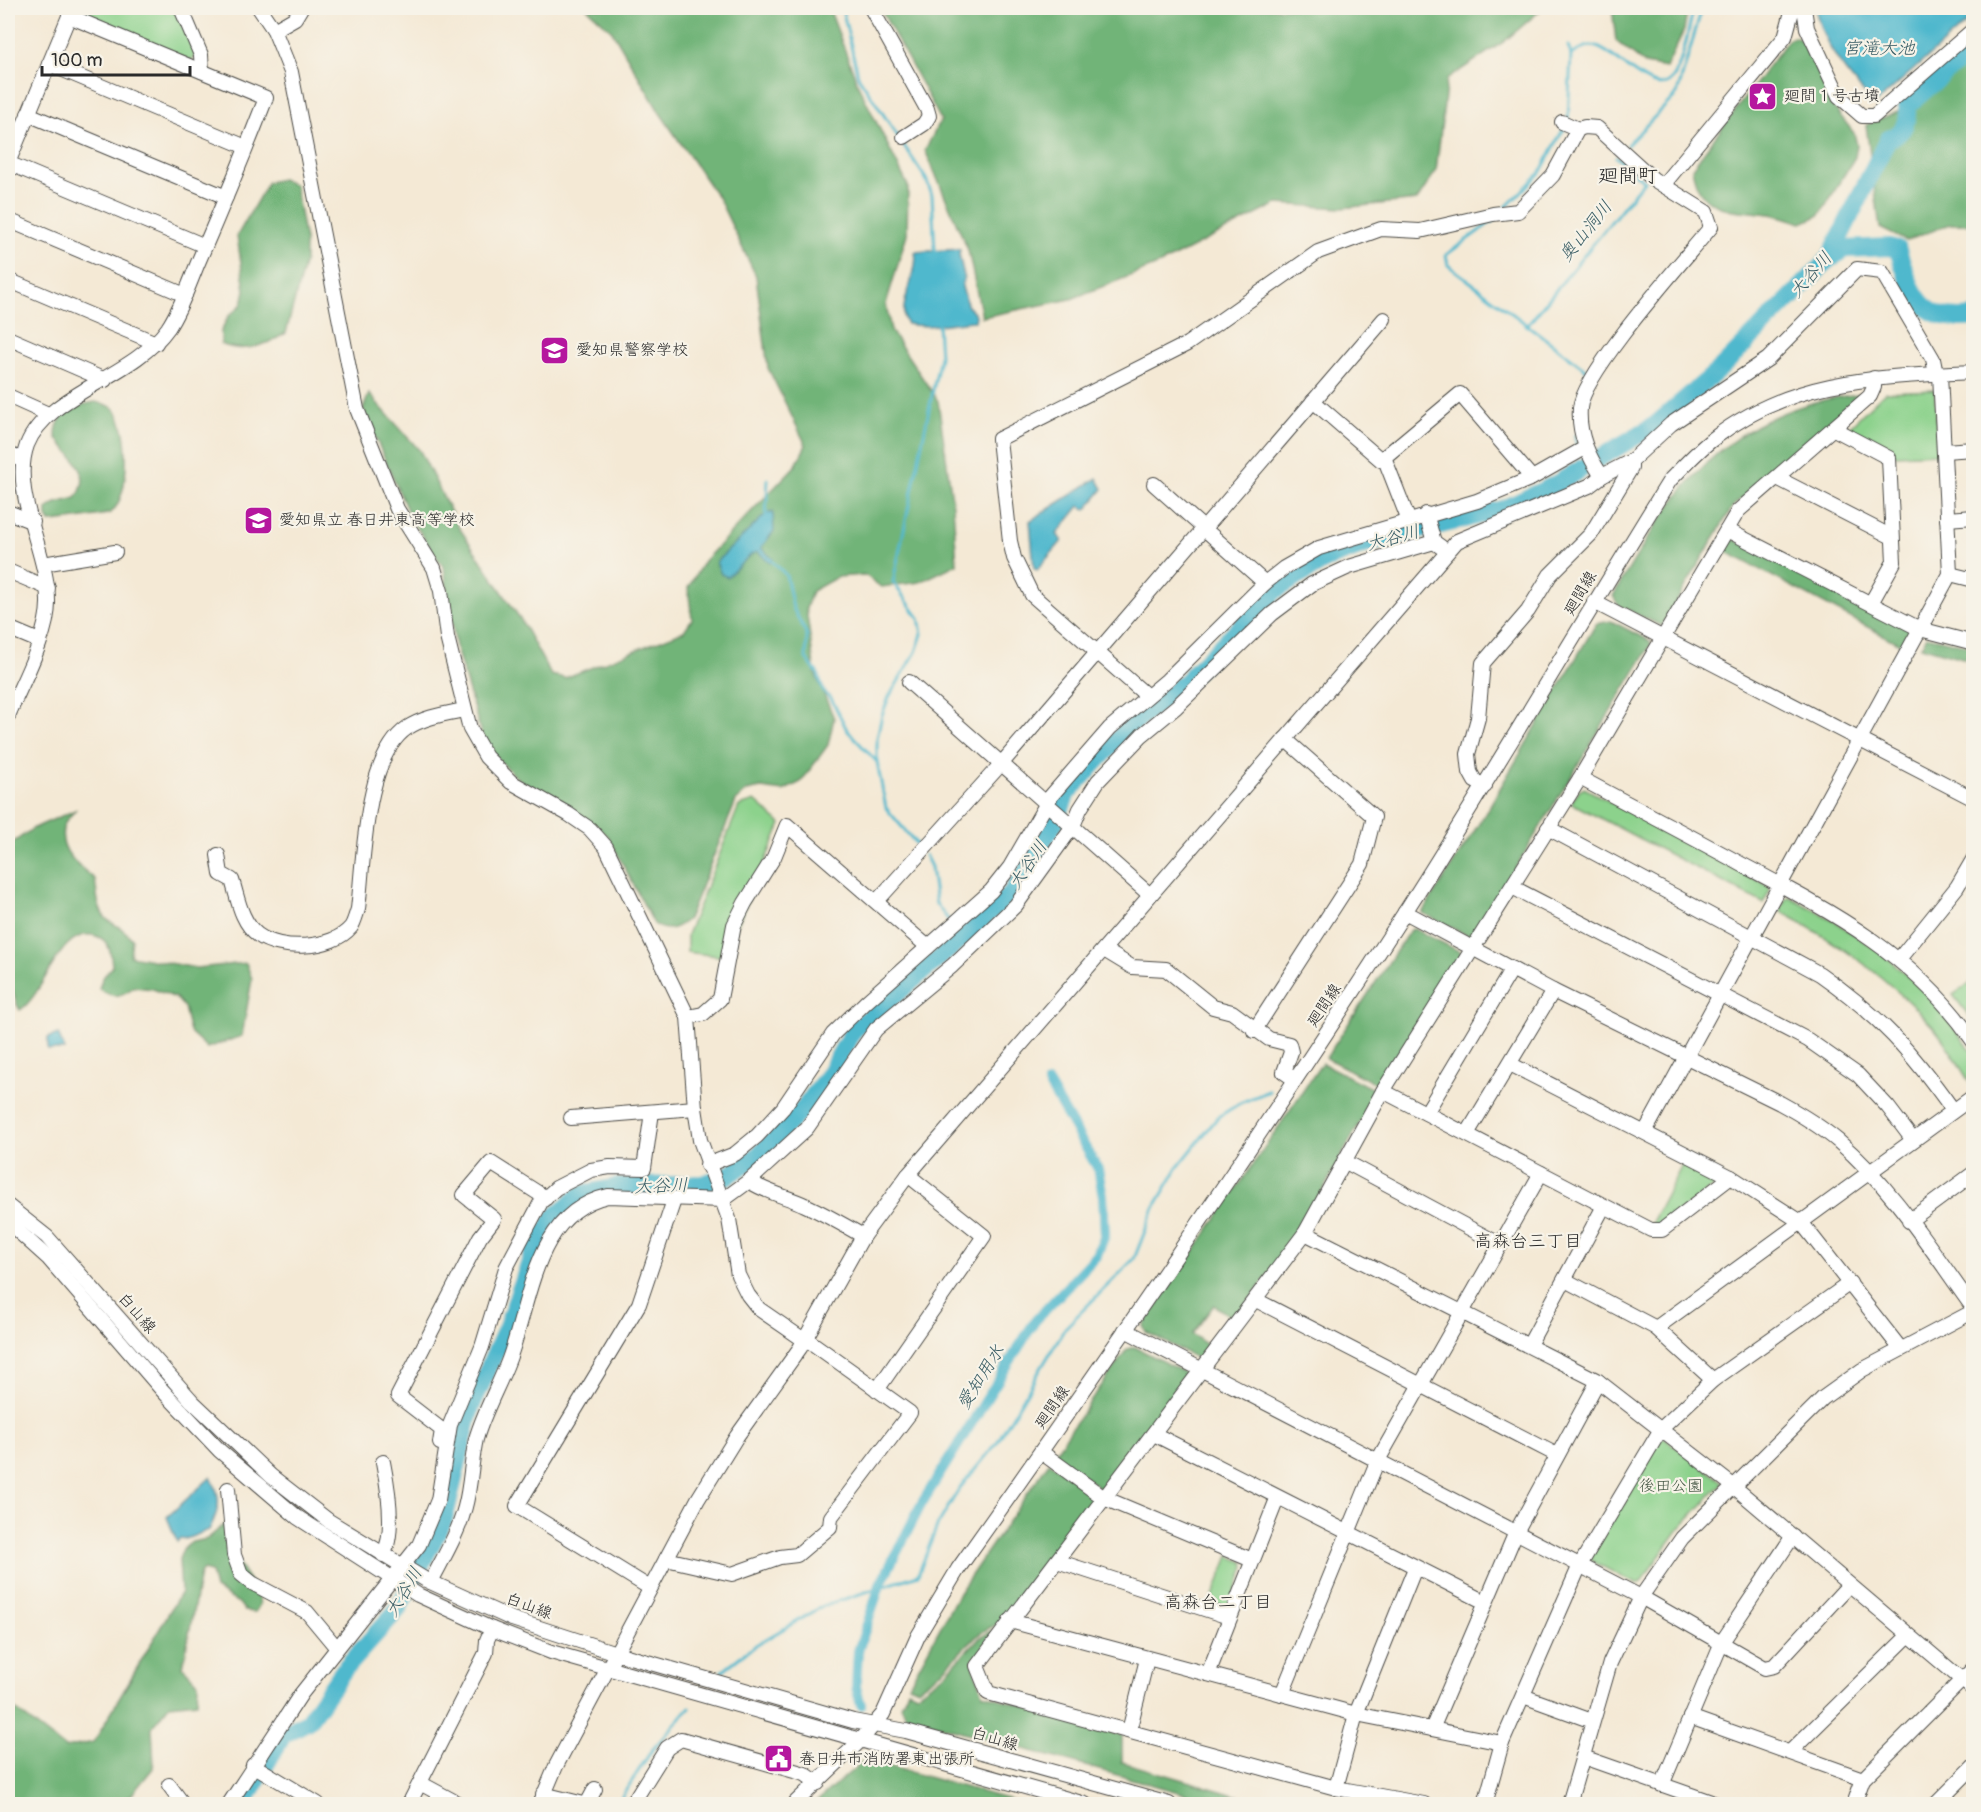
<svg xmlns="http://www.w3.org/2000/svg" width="1981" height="1812" viewBox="0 0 1981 1812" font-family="Pangolin,'Klee One',sans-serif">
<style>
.green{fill:#8cd28c;stroke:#5c7e5c;stroke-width:1.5}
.forest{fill:#71b478;stroke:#4e7052;stroke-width:1.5}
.water{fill:#4fb8cd;stroke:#3d727c;stroke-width:1.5}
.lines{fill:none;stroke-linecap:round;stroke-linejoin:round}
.stream{stroke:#4fb8cd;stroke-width:3}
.canal{stroke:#4fb8cd;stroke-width:10}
.river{stroke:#4fb8cd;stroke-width:18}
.minor-casing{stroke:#494844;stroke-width:16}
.minor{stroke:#fff;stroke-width:14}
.labels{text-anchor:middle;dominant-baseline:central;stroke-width:4.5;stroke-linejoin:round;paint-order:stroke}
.poi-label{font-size:16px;fill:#2b2b2b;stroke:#f7f3e8;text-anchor:start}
.street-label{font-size:16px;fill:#2b2b2b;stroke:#f7f3e8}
.park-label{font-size:16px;fill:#435543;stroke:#f7f3e8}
.water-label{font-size:18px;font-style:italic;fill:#385c64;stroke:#f7f3e8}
.neighbourhood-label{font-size:18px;fill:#2b2b2b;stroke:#f7f3e8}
.quarter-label{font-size:20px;fill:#2b2b2b;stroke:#f7f3e8}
</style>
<rect width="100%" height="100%" fill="#f7f3e8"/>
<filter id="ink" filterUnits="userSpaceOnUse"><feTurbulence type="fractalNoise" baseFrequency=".0167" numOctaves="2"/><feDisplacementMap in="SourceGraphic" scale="12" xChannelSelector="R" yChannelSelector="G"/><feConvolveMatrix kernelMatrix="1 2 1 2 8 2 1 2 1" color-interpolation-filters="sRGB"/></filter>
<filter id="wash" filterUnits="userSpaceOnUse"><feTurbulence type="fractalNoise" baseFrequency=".008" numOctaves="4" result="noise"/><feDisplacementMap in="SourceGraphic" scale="24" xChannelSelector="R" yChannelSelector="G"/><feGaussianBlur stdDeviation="1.35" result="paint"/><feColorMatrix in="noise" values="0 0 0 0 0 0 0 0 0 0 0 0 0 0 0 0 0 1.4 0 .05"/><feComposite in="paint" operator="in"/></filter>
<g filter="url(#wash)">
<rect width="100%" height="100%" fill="#f4e9d5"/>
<g class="green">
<polygon points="78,8 175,8 196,54 191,61 79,15"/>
<polygon points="1935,390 1937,453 1896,455 1847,429 1885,392"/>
<polygon points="1584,788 1769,886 1770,890 1763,903 1571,803 1580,789"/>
<polygon points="755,801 781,824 724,957 687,952 687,935 739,806"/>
<path d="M1790 897 1831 919 1884 955 1926 993 1973 1052V1088C1960 1068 1949 1045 1933 1027 1888 977 1839 943 1780 911L1786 898Z"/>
<polygon points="1973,981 1973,1021 1953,995"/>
<polygon points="1686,1158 1720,1176 1721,1181 1660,1226 1651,1224"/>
<polygon points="1664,1438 1723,1482 1679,1529 1640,1583 1634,1583 1588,1559 1660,1439"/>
<polygon points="1229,1556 1244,1562 1245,1567 1229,1609 1224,1611 1209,1607"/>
</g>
<g class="forest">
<path d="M587 8H829L858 85 908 186 907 234 886 304 891 331 938 401 953 506 957 564 920 582 881 587 865 575 837 577 812 591 806 608 815 673 834 718 828 745 801 782 783 791 761 788 747 791 736 801 688 919C676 929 667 933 654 924L608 836 586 819 517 778 485 746 456 648 444 568 410 517 363 409 369 394 420 451 458 526 521 620 551 675 565 678 684 631 692 619 688 588 704 561 796 465 806 445 768 368 756 276 719 199 660 113 612 31Z"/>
<polygon points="880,8 1543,8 1505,41 1447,79 1436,171 1417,200 1342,208 1277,204 1160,264 1071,299 982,317 968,250 925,150 941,120"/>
<polygon points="1612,8 1688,8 1684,30 1666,68 1645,64 1616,41"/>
<path d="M1794 37 1807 42 1813 49 1832 105 1854 133 1857 145 1855 157 1820 215 1802 223C1792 220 1781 216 1771 214 1733 209 1699 215 1692 168L1788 40Z"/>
<polygon points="1966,60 1973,65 1973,224 1950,224 1906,241 1880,228 1866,125 1912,106"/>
<path d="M282 179 295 185 305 240V261L286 333C267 345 243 354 221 344V331L228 317 242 304 245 290 237 236 268 182Z"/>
<path d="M1859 394 1860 397 1733 506 1662 626 1619 606 1613 596C1675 489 1725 410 1859 394Z"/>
<path d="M95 402C101 403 108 404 113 408 131 424 131 500 110 513 106 515 56 522 50 522L47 517V509L56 503 76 498C95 472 70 456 56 437 55 413 75 405 95 402Z"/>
<polygon points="1731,538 1914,630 1905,647 1725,551"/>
<polygon points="1611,621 1650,641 1651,645 1474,936 1469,936 1422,913 1482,819 1596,624"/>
<polygon points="1927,636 1973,647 1973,661 1921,646"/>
<path d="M75 810C72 814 66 820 64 825 56 849 79 867 95 879 97 893 97 913 109 921 119 927 125 930 132 939L130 956 196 968 246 963 252 979 242 1036 207 1048 190 1032 184 1007 176 998 153 989 134 987C120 997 114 999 99 989L102 979 112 966C111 954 110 940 96 936 59 925 45 995 20 1010 13 1000 15 990 8 980V846L34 828Z"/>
<polygon points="1414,929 1461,952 1462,957 1380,1086 1326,1058 1410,930"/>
<polygon points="1322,1063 1377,1091 1300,1232 1235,1320 1214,1305 1192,1334 1213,1349 1204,1362 1146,1332 1143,1326"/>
<polygon points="1135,1347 1193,1377 1107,1488 1101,1489 1054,1454 1127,1349"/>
<path d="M1049 1462 1096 1496V1502L1004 1622C976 1630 964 1650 945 1668 937 1676 927 1682 918 1689L909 1685 959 1593Z"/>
<polygon points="224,1525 229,1528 232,1554 257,1592 260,1604 255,1612 245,1611 239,1603 215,1589 211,1572 203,1570 200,1574 183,1667 198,1683 197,1702 169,1705 152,1727 154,1767 124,1804 8,1804 8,1704 65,1748 94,1742 181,1592 179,1559 183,1549 192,1542 207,1539"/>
<polygon points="998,1627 973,1662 983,1694 1122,1735 1122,1762 1265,1804 1221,1804 906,1716 901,1705 908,1690 917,1694 945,1674 978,1639"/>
<polygon points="868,1761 870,1761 1025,1804 814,1804 862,1762"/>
</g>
<g class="water">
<path d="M1815 8H1973V17L1875 104C1848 77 1823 46 1815 8Z"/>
<path d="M960 249 959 254 964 276 962 287 968 307 976 315 975 321C952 322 931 329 907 324 895 307 920 273 915 252Z"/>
<polygon points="1097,478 1103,489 1086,510 1080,506 1057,534 1062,541 1037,570 1034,568 1030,521"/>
<polygon points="773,512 774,531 761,548 773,559 770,563 758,552 752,554 727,577 721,574 716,562 766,514"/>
<polygon points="58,1034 65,1050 48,1050 48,1038"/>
<path d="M211 1477C222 1498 220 1509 209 1530L186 1539 180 1538 177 1542 167 1517Z"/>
</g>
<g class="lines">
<g class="stream">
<polyline points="842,8 858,76 926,179 932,195 935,252"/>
<path d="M1571 55C1579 52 1583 45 1592 46 1614 47 1657 108 1675 75 1685 56 1688 28 1694 8"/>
<polyline points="1568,119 1571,55 1568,46"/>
<polyline points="1627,145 1677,94 1702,8"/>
<polyline points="1505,208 1540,173 1564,128"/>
<polyline points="1494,220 1446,255 1448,265 1588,371 1585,379"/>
<polyline points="1527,326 1644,181 1616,157"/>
<polyline points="1575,435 1577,448"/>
<polyline points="1578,461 1579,470"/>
<polyline points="766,516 768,479"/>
<polyline points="770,559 786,575 793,608 807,635 806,658 818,674 823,691 832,700 847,730 877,762"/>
<polyline points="919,847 886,808 877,762 877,738 882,715 889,697 916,652 922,634 919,618 893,582 940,357 938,324"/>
<polyline points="925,855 931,867 936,904 950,922"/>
<polyline points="722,1671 754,1646 823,1606 918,1575 937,1526 959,1489 996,1444 1065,1328 1134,1259 1154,1208 1178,1167 1218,1117 1240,1103 1269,1091"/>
<polyline points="617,1804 652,1750 690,1707"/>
</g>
<polyline class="canal" points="861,1705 856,1687 858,1651 880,1585 922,1503 1035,1321 1097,1255 1105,1235 1103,1196 1098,1169 1048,1083"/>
<g class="river">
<path d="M1829 259 1846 249 1890 247 1898 250C1912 294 1921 324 1974 317"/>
<path d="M243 1804 283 1735 308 1721 346 1667 398 1609 444 1520 471 1407 507 1327 533 1253 554 1217 582 1194 617 1187 702 1184 727 1176 756 1157 804 1108 829 1074 853 1031 964 937 1011 893 1055 823 1067 793 1126 730 1186 681 1276 590 1327 559 1369 543 1504 509 1556 484 1655 425 1721 368 1829 259 1888 139C1904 134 1908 122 1907 106L1974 48"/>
</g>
</g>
</g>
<g filter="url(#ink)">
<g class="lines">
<defs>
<g id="minor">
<polyline points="181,8 201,55 202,71"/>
<polyline points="259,8 274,30 291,72 357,409 397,509 434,568 441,591 447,637 470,729 486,757 511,782 568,814 590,829 606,847 688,1017 695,1108 700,1140 729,1219 738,1275 748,1295 759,1309 804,1340"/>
<polyline points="871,8 927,109 929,116 924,124 904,137"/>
<polyline points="1804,8 1807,28 1839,96 1862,116 1874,116 1974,29"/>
<polyline points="274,30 295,18 301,8"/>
<polyline points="49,64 246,147"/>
<polyline points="28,114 226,197"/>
<path d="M1562 122 1578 129 1585 127 1597 128 1653 179 1706 212 1711 227C1684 260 1583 372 1580 408 1578 433 1587 455 1602 476"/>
<polyline points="8,163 205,246"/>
<polyline points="8,163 72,9"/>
<polyline points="1663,185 1785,37 1793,8"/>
<polyline points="8,220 185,295"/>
<polyline points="8,280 156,343"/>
<polyline points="8,338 105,380"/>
<polyline points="8,396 48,414"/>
<polyline points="1313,401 1381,460 1460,394 1532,478"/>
<polyline points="1834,429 1889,458 1894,562 1871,603"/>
<polyline points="1944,451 1974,449"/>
<polyline points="8,454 23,460"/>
<polyline points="1384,457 1409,521"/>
<polyline points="1777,478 1892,537"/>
<polyline points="1154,484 1265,583"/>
<polyline points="8,512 33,522"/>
<polyline points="1426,514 1434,542 1441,547"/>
<polyline points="1947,519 1974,517"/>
<polyline points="1727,530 1920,629 1974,643"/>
<polyline points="43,564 115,552"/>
<polyline points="8,571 48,588"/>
<polyline points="1950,574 1974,580"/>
<polyline points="1594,602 1974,799"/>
<polyline points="8,628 39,641"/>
<polyline points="909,682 1150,895"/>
<polyline points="1146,695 1032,595 1014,558 1010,541 999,439 1187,344 1318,252 1381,229 1420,231 1493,214 1518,211 1553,175 1578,129"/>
<path d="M8 716C21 684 49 635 48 601 48 552 10 492 27 445 47 393 133 378 168 328 182 307 190 281 200 258 223 205 245 152 266 98L69 16"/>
<path d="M1580 778C1634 807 1688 835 1741 864 1832 912 1914 954 1974 1042"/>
<polyline points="1485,786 1475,781 1470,772 1468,754 1478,718 1483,663 1528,611 1550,575 1591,534 1631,468 1631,461"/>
<path d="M1548 828 1820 974C1880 1016 1911 1051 1953 1110"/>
<path d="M218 855 221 874 232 880C238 899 241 922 258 935 280 951 332 950 351 927 354 923 356 915 358 909 364 860 364 758 407 728 424 717 445 714 464 710"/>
<polyline points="1512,887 1808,1040 1858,1075 1888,1107 1913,1140"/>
<polyline points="877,901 1002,763 1384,319"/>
<path d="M1405 912 1553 991 1780 1103C1800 1114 1820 1126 1838 1141 1892 1187 1932 1251 1974 1309"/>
<polyline points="1104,950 1132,967 1166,969 1213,1007 1232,1012 1269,1039 1289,1044 1291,1052 1284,1072 1294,1079"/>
<polyline points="1899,959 1957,887 1974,858"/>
<polyline points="688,1017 703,1014 720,999 734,925 745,903 774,857 787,825 928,947"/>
<polyline points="1254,1031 1362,864 1374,817 1285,739"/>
<polyline points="1510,1064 1731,1177 1801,1222 1900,1348"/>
<polyline points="1383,1091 1651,1230 1662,1230 1731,1177"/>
<polyline points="1426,1113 1512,969"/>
<polyline points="571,1118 695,1108"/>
<polyline points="1645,1132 1950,574 1940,374"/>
<polyline points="1467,1134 1553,991"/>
<polyline points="1344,1161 1501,1245"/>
<polyline points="707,1165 735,1154 757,1136 783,1108 833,1034 866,1002 991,891 1010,867 1051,796 1110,728 1167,680 1265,583 1284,568 1319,548 1477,501 1532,478 1585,448"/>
<path d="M749 1181C767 1193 786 1196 805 1205 825 1214 844 1225 863 1236"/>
<polyline points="8,1206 47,1237 192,1401 271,1476 329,1521 426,1580 512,1619 616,1653 853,1721 906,1731 1169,1804"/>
<polyline points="1909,1221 1974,1173"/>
<polyline points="8,1222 48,1258 163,1391 220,1451 297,1517 418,1595 492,1629 551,1652 1085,1804"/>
<polyline points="1305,1233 1598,1381 1732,1485 1974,1690"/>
<polyline points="1565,1280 1656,1328 1713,1380"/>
<polyline points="1256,1300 1557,1455"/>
<polyline points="1656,1328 1974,1096"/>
<polyline points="1125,1330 1641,1597 1765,1668 1774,1666 1849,1585"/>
<polyline points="1529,1345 1604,1206"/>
<polyline points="877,1390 984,1236 908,1175"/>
<polyline points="1154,1434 1485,1602"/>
<polyline points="440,1443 442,1430 398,1396 480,1237 494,1219 464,1195 491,1163 546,1198"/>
<polyline points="1041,1452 1104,1498 1252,1560"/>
<polyline points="228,1489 234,1555 241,1574 252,1583 307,1612 336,1647"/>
<path d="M383 1555C396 1533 388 1487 383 1462"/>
<polyline points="666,1559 732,1574 780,1557 797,1555 830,1527 831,1517 910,1413 805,1338"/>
<polyline points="1057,1561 1229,1617"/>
<path d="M431 1582C443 1558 458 1534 465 1507 471 1485 471 1461 476 1439 484 1411 499 1386 509 1359 531 1300 535 1212 608 1196L723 1200 749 1181 807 1128 876 1029 952 966 1016 905 1073 826 1080 809 1098 781 1142 735 1176 707 1272 614 1312 584 1349 567 1434 542"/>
<polyline points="650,1588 517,1506 639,1304 674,1200"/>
<polyline points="1010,1621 1356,1714 1502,1743"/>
<polyline points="1208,1674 1277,1499"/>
<polyline points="1282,1694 1377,1462 1541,1173"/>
<polyline points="1523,1696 1592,1721"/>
<polyline points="1690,1717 1863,1779"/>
<polyline points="1432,1729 1516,1532 1598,1381"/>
<polyline points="1129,1731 1147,1659"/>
<polyline points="1790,1752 1908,1636"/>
<polyline points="1583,1757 1717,1804"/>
<polyline points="253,1765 318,1804"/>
<polyline points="420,1783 459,1804"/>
<polyline points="169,1785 183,1804"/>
<polyline points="1662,1785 1722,1642 1793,1536"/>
<polyline points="1336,1788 1356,1714 1415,1568"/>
<polyline points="543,1794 584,1804"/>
<polyline points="229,1804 301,1694 419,1545 438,1500 450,1425 482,1347 506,1268 541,1202 556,1188 591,1170 610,1167 644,1168 652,1112"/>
<polyline points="409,1804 486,1653 487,1640 492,1629"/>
<polyline points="540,1804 556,1766 698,1499 737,1436 800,1348 863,1236 908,1175 1457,541 1589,486 1602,476 1631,461 1671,424 1768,359 1857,269 1882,272 1933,359 1936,374"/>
<polyline points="587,1804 595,1789"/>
<polyline points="632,1804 667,1748 681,1739 805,1774 818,1783"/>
<path d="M794 1804 860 1741 883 1714 918 1636 958 1569C1112 1352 1263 1133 1407 909 1497 768 1581 623 1670 480 1684 466 1697 451 1713 439 1791 378 1879 377 1974 372"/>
<polyline points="1424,1804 1336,1788 988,1693 977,1666 1305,1233 1383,1091 1580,778 1738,511 1870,396 1874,387 1874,378"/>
<polyline points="1485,1804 1502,1743 1580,1565 1661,1429 1713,1380 1850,1283"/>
<polyline points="1569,1804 1610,1663 1641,1597 1682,1538 1823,1398 1862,1370 1974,1311"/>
<polyline points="1854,1804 1863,1779 1974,1668"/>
<polyline points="1936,1804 1974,1766"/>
</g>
</defs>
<use href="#minor" class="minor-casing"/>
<use href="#minor" class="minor"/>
</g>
</g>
<defs>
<symbol id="sight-square" viewBox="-11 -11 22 22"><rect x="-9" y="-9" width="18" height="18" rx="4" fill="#b5179e" stroke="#f7f3e8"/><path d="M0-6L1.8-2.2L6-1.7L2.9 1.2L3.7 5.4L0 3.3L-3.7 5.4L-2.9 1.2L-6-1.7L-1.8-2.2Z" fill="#fff"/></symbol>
<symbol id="school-square" viewBox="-11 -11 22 22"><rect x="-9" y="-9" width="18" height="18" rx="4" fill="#b5179e" stroke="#f7f3e8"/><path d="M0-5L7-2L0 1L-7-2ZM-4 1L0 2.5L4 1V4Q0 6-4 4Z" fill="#fff"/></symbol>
<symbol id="civic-square" viewBox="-11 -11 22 22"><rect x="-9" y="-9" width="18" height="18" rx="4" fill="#b5179e" stroke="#f7f3e8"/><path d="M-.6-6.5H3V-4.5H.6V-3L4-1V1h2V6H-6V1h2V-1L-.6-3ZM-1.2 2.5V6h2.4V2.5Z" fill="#fff"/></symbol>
</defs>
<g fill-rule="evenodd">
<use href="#sight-square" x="1746" y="80" width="33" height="33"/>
<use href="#school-square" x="538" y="334" width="33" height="33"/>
<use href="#school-square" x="242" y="504" width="33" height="33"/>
<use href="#civic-square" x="762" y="1742" width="33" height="33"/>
</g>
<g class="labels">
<g class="poi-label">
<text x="1784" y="96">廻間１号古墳</text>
<text x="576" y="350">愛知県警察学校</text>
<text x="279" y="520">愛知県立 春日井東高等学校</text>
<text x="799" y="1759">春日井市消防署東出張所</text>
</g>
<g class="street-label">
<text transform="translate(1580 593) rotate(-59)">廻間線</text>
<text transform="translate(1324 1005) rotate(-56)">廻間線</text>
<text transform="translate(137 1313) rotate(49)">白山線</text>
<text transform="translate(1052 1407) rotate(-55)">廻間線</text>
<text transform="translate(529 1606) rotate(20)">白山線</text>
<text transform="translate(995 1739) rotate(16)">白山線</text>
</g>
<g class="park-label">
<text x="1671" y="1486">後田公園</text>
</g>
<g class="water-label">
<text x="1879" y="48">宮滝大池</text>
<text transform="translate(1586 231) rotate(-51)">奥山洞川</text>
<text transform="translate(1811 275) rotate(-49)">大谷川</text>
<text transform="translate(1393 538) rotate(-15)">大谷川</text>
<text transform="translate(1028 865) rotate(-56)">大谷川</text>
<text transform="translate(661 1186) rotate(-2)">大谷川</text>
<text transform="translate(981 1377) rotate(-58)">愛知用水</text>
<text transform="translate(404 1592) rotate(-59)">大谷川</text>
</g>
<g class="neighbourhood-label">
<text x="1528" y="1241">高森台三丁目</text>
<text x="1218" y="1602">高森台二丁目</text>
</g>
<g class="quarter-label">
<text x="1628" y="175">廻間町</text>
</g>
</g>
<rect width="1981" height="1812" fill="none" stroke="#f7f3e8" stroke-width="30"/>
<path d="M42 66v9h148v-9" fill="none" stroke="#2b2b2b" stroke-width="3"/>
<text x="51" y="66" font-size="18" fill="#2b2b2b" stroke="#f7f3e8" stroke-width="4.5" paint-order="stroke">100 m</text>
</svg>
